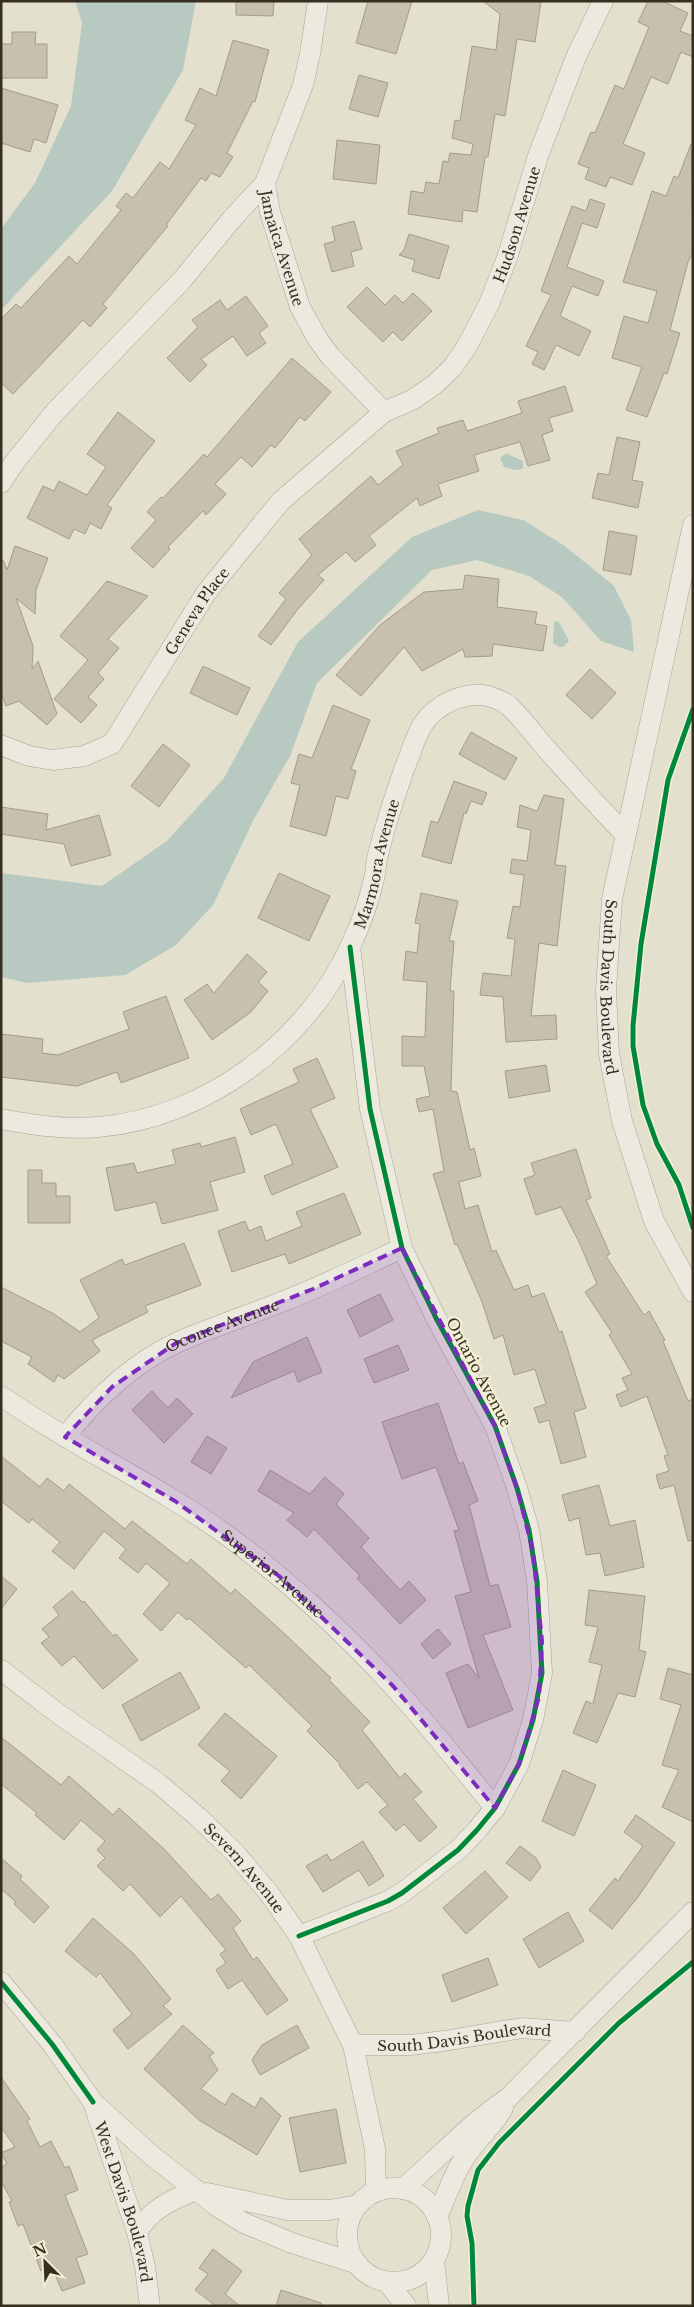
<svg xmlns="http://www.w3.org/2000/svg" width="694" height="2307" viewBox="0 0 694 2307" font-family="'Libre Baskerville',serif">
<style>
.water{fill:#b8c9c1}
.building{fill:#c7bfaf;stroke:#a39c8d}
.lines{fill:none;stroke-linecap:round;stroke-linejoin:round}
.minor-casing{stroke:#a8a497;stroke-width:21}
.minor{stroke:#ece9df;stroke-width:20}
.cycleway-casing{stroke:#f3efd4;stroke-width:8}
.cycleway{stroke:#00873e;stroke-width:5}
.marked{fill:#7b2cbf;fill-opacity:0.2;stroke:#7b2cbf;stroke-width:4;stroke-dasharray:10 6;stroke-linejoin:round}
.labels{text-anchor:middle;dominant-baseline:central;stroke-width:4.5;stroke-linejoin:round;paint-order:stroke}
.street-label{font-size:15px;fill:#362e1f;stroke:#f3efd4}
</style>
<rect width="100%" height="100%" fill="#e3e0ce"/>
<g class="water">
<polygon points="75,1 196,1 183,70 112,191 1,310 1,229 35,183 71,106 82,23"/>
<polygon points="506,453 523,461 523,469 515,470 504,467 500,458"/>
<polygon points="478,510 523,520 565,546 614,586 631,620 634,652 601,641 562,597 529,576 477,560 432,570 317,683 290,756 254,819 213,905 176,945 125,975 27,983 1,977 1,873 102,886 167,841 224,778 298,642 412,537"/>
<polygon points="554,621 559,622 569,641 563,647 559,647 553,643"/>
</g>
<g class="building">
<polygon points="236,1 274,1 273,16 236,15"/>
<polygon points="368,1 412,1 396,54 356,43"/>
<polygon points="483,1 541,1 535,42 517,39 505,116 495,114 488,157 485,157 477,212 463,210 462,222 408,214 411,191 424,193 426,182 439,184 443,161 448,162 450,153 471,155 473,144 452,138 455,120 460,121 472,46 496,50 500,14"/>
<polygon points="648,1 662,1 688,13 680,31 693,36 693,57 681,52 668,84 651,77 623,144 645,153 632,185 610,177 606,187 585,179 589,168 578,164 591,132 595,133 615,85 624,89 649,27 638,22"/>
<polygon points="12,32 36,32 35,44 47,44 47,78 1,78 1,44 12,44"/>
<polygon points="233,40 269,50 255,102 253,101 227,153 233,157 220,177 211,173 206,181 201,178 166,225 168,226 103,304 107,308 90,327 83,320 13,394 1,383 1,319 16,304 21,308 69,256 77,264 121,210 116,206 126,193 133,198 160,162 169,169 196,125 185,120 200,88 216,96"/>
<polygon points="359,75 388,83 378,117 349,109"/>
<polygon points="1,88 58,105 46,143 34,139 30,152 1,143"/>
<polygon points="337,140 380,145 376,184 333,179"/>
<polygon points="691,144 693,252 688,262 670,330 680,333 667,374 664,373 647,417 626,410 642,367 612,358 624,316 648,323 657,291 623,282 652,191 666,196 674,176 678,178"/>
<polygon points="590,199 605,204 597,228 582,223 567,267 604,281 598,296 572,286 560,316 591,331 579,356 556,345 544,370 532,364 538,352 526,346 551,295 541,291 572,206 586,211"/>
<polygon points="354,221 362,249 351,252 354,266 332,272 324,244 335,241 332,227"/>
<polygon points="409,234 449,246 439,279 412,271 415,260 399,255 404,250"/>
<polygon points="367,287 385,305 395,295 403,303 413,293 432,311 402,341 393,332 383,342 347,307"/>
<polygon points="246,296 268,326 259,333 266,343 247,356 233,336 201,359 207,365 190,382 167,358 198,327 192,320 220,300 227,310"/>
<polygon points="292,358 331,392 305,421 300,417 275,448 271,445 252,467 241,457 215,484 226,494 206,515 203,511 168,547 170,549 153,568 131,548 156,520 147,512 161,497 163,498 204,454 207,457"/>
<polygon points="565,386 573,411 549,418 553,431 542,435 550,460 528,466 520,442 474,455 479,471 438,484 442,496 420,506 417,498 369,536 376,545 355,562 346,552 318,575 324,580 298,609 271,645 258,636 286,599 279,593 312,555 299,539 371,476 378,485 403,465 396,451 439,433 437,428 463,420 467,431 522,413 518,401"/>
<polygon points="118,412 155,441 139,461 107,505 112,508 101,529 90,523 85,534 74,529 69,539 27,518 43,486 54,491 59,481 87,495 106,467 87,454"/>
<polygon points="617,437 640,442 632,480 643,482 638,508 592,498 598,473 609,475"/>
<polygon points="609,531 637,536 631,575 603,570"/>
<polygon points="15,546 48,558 36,590 35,614 16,598 33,646 32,669 38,661 57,714 47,725 19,701 6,706 1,692 1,561 3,560 7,570"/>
<polygon points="465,575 499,579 497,607 537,612 535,624 547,626 543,651 493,644 492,656 465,657 463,649 422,671 404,647 361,696 336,675 380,625 424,592 463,589"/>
<polygon points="107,581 148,596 108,639 119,648 98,673 104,679 88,697 97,705 81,723 54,699 88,660 60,636"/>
<polygon points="203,666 250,688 237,715 190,693"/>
<polygon points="590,669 616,693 592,719 566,695"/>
<polygon points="333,705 370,720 351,769 356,771 348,799 336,796 326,836 290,826 300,785 291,783 299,754 312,758"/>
<polygon points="471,732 517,758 505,780 459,754"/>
<polygon points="163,744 190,765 159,807 131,786"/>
<polygon points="454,781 487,793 482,805 471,801 466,814 464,813 451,864 422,856 431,821 438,823"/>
<polygon points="544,795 564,799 555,865 566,866 557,946 539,943 531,1016 556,1015 557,1039 506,1042 503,997 480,995 483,973 511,976 515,939 507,938 513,906 520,907 524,875 510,873 512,859 527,861 531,830 517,827 520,805 537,811"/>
<polygon points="1,807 48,814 46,830 99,815 111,855 71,866 64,844 1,834"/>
<polygon points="279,873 330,896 309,941 258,918"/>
<polygon points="421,893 458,901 449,941 454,941 450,991 454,991 451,1091 457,1092 470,1150 474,1148 481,1176 459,1182 465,1209 478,1205 492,1252 496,1250 514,1290 528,1285 532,1297 544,1293 559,1332 562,1331 586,1408 574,1412 586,1457 561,1464 549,1420 539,1423 534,1408 546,1404 535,1369 514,1375 503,1335 494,1339 482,1302 457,1244 455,1245 433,1174 444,1171 433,1109 419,1112 416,1099 430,1096 424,1066 402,1066 402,1036 425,1037 427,982 403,980 406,951 417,953 420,924 415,923"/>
<polygon points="247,954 267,972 258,982 268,991 251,1012 212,1040 184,1000 207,984 214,993"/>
<polygon points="166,996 189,1058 121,1083 117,1072 77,1086 1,1077 1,1034 43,1039 42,1053 58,1055 129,1029 123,1012"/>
<polygon points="317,1058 335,1098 310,1109 338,1167 272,1195 264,1176 293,1164 276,1124 251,1135 240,1109 299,1082 293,1069"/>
<polygon points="546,1065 550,1091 509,1098 505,1071"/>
<polygon points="235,1137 245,1172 210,1182 218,1210 162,1224 156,1202 115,1211 106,1168 134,1163 137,1173 176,1164 172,1150 200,1143 201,1147"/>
<polygon points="576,1149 591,1198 586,1200 610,1254 606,1256 644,1315 649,1311 665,1340 663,1341 688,1401 693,1399 693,1540 688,1541 674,1485 660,1489 656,1475 669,1471 664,1456 668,1455 647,1396 621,1407 616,1395 628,1390 622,1378 632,1374 609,1335 612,1333 585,1292 597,1284 579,1242 561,1207 536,1215 524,1179 535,1175 531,1163"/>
<polygon points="28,1170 42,1170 42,1183 56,1183 56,1196 70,1196 70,1223 28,1223"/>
<polygon points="344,1193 361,1234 289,1264 285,1254 232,1272 218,1231 245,1221 249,1231 261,1226 266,1241 302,1226 296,1212"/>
<polygon points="184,1243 201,1285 145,1306 148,1312 92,1340 100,1351 64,1379 58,1375 54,1382 28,1364 32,1357 1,1341 1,1287 54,1314 80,1332 99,1318 80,1280 122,1259 125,1265"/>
<polygon points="380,1294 393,1320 360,1337 347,1310"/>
<polygon points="307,1337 322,1372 298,1382 294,1371 231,1398 253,1362"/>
<polygon points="398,1345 409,1370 374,1383 364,1359"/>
<polygon points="152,1391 168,1408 177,1398 193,1414 164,1443 132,1410"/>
<polygon points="438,1403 459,1464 463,1462 478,1501 469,1505 490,1586 498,1584 511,1627 483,1635 513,1710 468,1728 446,1673 468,1664 479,1678 455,1596 471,1592 454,1531 459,1530 436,1467 402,1479 382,1422"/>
<polygon points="207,1436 227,1448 211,1474 191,1462"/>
<polygon points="1,1456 40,1487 47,1478 64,1491 69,1484 125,1529 132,1521 187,1564 191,1559 231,1594 235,1589 287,1636 331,1678 329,1680 370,1722 362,1730 400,1778 405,1773 422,1792 413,1799 437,1827 420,1842 404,1824 396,1831 379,1812 388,1805 367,1782 358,1789 339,1765 340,1764 307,1731 312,1726 249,1665 246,1668 189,1618 187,1620 178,1612 161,1631 143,1614 170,1583 146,1563 138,1573 119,1558 126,1549 104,1531 74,1569 52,1551 60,1542 32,1519 29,1523 1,1501"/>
<polygon points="270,1470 310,1494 325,1477 344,1494 336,1504 369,1538 361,1547 400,1590 409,1581 426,1600 400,1624 357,1578 360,1576 314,1529 307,1537 287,1520 294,1513 258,1491"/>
<polygon points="599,1485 610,1526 635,1520 644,1567 605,1576 600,1553 586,1555 579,1518 569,1521 562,1495"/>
<polygon points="1,1576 17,1589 1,1609"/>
<polygon points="589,1590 645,1596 639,1650 646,1652 635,1697 618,1693 597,1743 573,1733 586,1701 593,1704 602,1665 589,1662 598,1627 585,1625"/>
<polygon points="72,1591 82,1602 84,1601 113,1636 116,1634 138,1660 103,1689 74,1656 62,1666 41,1643 49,1637 42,1629 59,1615 53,1607"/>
<polygon points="438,1629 451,1644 433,1659 421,1644"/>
<polygon points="668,1668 693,1675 693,1822 662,1807 679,1770 662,1765 681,1705 660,1699"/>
<polygon points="180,1672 200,1708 141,1741 122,1705"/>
<polygon points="225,1713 277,1756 241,1799 221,1781 230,1771 198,1745"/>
<polygon points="1,1737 61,1785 69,1776 113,1815 119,1808 164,1849 211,1900 218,1894 241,1921 233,1928 253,1960 257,1957 288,2000 267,2015 242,1980 228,1989 216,1970 226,1963 220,1954 226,1950 181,1896 160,1917 130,1884 123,1891 97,1866 105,1858 97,1850 105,1841 81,1820 64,1840 35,1815 37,1813 1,1784"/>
<polygon points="563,1770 596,1785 574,1836 542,1821"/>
<polygon points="636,1815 675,1843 638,1897 612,1929 589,1910 615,1878 618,1881 643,1846 624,1832"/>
<polygon points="363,1841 384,1876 369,1886 359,1870 323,1892 306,1866 327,1854 331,1861"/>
<polygon points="520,1846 536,1858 541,1867 530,1881 506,1863"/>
<polygon points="1,1858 22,1876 20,1879 49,1907 34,1923 14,1904 16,1902 1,1889"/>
<polygon points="485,1871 508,1897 466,1934 443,1908"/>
<polygon points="568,1912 584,1941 539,1968 523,1939"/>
<polygon points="93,1918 134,1954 171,1999 163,2006 172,2014 128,2049 113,2030 132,2014 100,1973 96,1977 65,1951"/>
<polygon points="488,1958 498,1985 452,2002 442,1975"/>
<polygon points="183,2025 214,2053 209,2056 218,2070 201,2089 225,2105 232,2093 255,2108 261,2097 281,2116 257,2155 199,2120 144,2069"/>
<polygon points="297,2025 309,2048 260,2075 252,2060 262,2045"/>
<polygon points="1,2077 30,2119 27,2121 40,2147 51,2141 65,2168 69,2166 78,2190 65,2195 88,2254 76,2258 85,2283 62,2291 52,2267 41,2271 23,2224 18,2226 9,2202 12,2201 1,2181 1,2167 7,2164 1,2153 15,2147 1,2127"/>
<polygon points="336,2109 346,2163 300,2172 289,2118"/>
<polygon points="213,2249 242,2271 225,2294 240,2306 216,2306 195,2290 208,2274 199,2268"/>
<polygon points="281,2290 321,2303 321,2306 276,2306"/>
</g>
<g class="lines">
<defs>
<g id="minor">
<path id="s1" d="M318 1 310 54 303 85 265 183 270 212 300 307 317 338 330 356 384 412"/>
<polyline points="1,483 14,463 55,412 183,279 231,220 265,183"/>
<path id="s2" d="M693 525 612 899 606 990 609 1054 622 1121 654 1221 693 1292"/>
<path id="s3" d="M1 745 29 756 53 760 84 756 112 744 206 593 280 502 384 412 412 400 434 385 452 368 466 348 489 304 507 258 538 156 576 57 603 1"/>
<path id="s4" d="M1 1119C32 1125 67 1130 98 1127 206 1118 307 1042 351 945 361 923 369 902 374 879 376 870 376 860 379 851 386 823 395 795 405 767 411 753 415 737 423 724 437 704 464 691 488 696 495 698 503 701 509 706 521 717 532 732 543 745 570 775 596 805 625 834"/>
<path id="s5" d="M1 1396C74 1447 157 1484 229 1537 285 1578 346 1634 393 1686 429 1725 461 1767 495 1808"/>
<path id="s6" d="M65 1437C95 1399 133 1363 178 1342 213 1327 249 1315 284 1301 325 1285 363 1266 402 1248"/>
<path id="s7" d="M1 1670 56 1712 158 1783 198 1817 235 1853 268 1892 299 1936 353 2045 375 2149 376 2192"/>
<polyline points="299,1936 388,1901 402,1893 458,1850 477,1830 495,1808 519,1764 533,1720 542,1673 537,1581 529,1530 517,1488 495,1426 436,1318 402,1248 370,1109 350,947"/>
<path id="s8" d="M1 1982 52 2044 93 2102 137 2232 145 2267 150 2306"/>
<path id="s9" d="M353 2045H410L444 2041 522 2028 575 2032"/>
<polyline points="96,2105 151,2155 218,2207 244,2223 292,2243 355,2263"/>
<circle cx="394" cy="2235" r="47"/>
<path d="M402 2189C438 2159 469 2124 508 2098L693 1912"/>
<polyline points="207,2193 288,2210 329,2210 358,2205"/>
<path d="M437 2218C446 2196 454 2173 467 2154 478 2138 493 2126 503 2108"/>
<path d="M137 2232C151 2209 171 2200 196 2190"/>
<polyline points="434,2260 439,2306"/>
<polyline points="387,2282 406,2306"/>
</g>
</defs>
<use href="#minor" class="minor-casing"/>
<use href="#minor" class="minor"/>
<defs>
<g id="cycleway">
<polyline points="693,709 668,780 641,944 633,1026 633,1046 643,1105 657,1144 679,1185 693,1228"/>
<polyline points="299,1936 388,1901 402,1893 458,1850 477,1830 495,1808 519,1764 533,1720 542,1673 537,1581 529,1530 517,1488 495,1426 436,1318 402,1248 370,1109 350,947"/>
<polyline points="1,1982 52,2044 93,2102"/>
<polyline points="474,2306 472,2243 467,2216 468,2206 478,2170 499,2143 619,2023 693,1962"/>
</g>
</defs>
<use href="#cycleway" class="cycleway-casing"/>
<use href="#cycleway" class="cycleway"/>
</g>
<path class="marked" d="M402 1248 495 1426 517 1488 533 1551 542 1641 539 1697 519 1764 495 1808 393 1686 279 1576 175 1501 65 1437 112 1387 176 1343 313 1289Z"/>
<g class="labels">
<g class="street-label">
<text stroke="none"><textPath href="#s3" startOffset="789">Hudson Avenue</textPath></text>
<text stroke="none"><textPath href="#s1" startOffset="258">Jamaica Avenue</textPath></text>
<text stroke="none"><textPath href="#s3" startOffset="274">Geneva Place</textPath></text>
<text stroke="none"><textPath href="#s4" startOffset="509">Marmora Avenue</textPath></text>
<text stroke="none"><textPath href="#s2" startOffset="471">South Davis Boulevard</textPath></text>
<text stroke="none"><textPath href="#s6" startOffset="196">Oconee Avenue</textPath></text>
<text transform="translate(479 1372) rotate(62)">Ontario Avenue</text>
<text stroke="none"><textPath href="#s5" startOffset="325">Superior Avenue</textPath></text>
<text stroke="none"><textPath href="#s7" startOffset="315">Severn Avenue</textPath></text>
<text stroke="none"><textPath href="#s9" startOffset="112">South Davis Boulevard</textPath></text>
<text stroke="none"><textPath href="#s8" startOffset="256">West Davis Boulevard</textPath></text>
</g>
</g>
<rect width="694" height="2307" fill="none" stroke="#362e1f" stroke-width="5"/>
<g transform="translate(45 2262) rotate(336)" stroke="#f3efd4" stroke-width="4" paint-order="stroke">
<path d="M0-4L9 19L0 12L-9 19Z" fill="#362e1f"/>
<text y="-8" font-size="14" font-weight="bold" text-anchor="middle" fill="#362e1f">N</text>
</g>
</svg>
